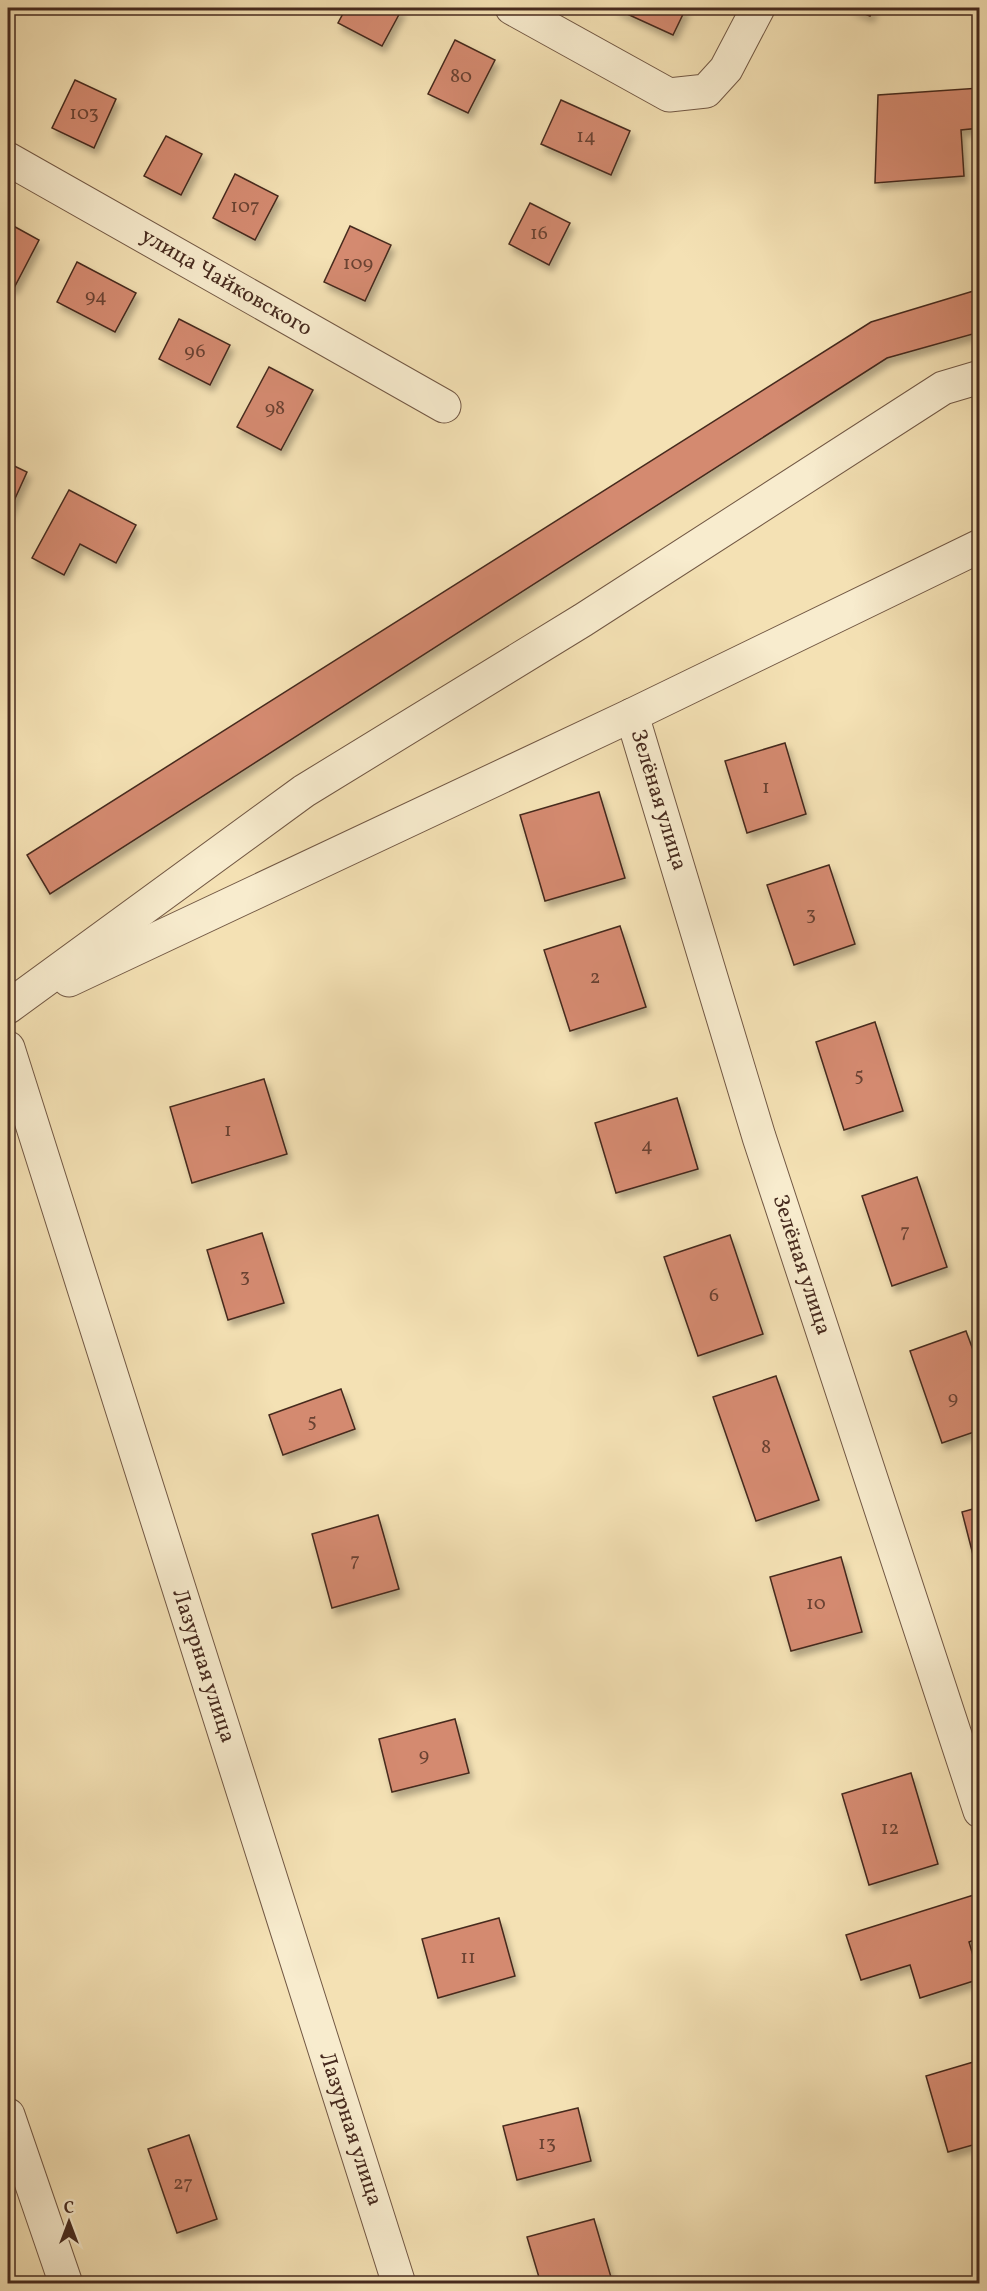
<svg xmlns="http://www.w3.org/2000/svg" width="987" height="2291" viewBox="0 0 987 2291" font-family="Vollkorn,serif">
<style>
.building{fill:#d48a6f;stroke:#462a1e;stroke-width:1.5;filter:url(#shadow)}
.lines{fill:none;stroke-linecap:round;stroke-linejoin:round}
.minor-casing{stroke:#725844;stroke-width:35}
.minor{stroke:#f8ecce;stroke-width:33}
.labels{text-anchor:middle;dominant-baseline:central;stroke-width:4.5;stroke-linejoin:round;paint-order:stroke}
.number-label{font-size:20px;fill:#6a4232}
.street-label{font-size:22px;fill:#462a1e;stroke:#f8ecce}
</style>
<defs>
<filter id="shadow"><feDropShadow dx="3.5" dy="6" stdDeviation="3" flood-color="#0004"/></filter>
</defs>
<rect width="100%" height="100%" fill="#f4e1b4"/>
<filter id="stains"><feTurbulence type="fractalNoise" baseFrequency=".00333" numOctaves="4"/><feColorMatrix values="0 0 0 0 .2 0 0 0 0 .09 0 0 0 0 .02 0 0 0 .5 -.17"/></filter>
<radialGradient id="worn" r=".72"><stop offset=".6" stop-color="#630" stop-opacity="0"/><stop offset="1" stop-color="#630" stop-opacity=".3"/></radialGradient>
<g class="building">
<polygon points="346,8 399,8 402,9 382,46 338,23"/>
<polygon points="614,8 686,8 673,35"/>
<polygon points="850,8 874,8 870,16"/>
<polygon points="455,40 495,60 468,113 428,94"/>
<polygon points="75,80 116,99 94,148 52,128"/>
<polygon points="980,88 980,128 961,130 964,176 875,183 878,95"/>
<polygon points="561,100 630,131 611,175 541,144"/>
<polygon points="166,136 202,154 181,195 144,176"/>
<polygon points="235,174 278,196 255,240 213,218"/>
<polygon points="530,203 570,223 549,265 509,244"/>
<polygon points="8,223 39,240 14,288 8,285"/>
<polygon points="350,226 391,245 365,301 324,282"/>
<polygon points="77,262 136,293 115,332 57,302"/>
<polygon points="980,289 980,332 887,358 50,894 27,855 871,322"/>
<polygon points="179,319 230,345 210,385 159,359"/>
<polygon points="269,367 313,390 281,450 237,427"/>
<polygon points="8,463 27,472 8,514"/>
<polygon points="69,490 136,525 116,563 80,544 64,575 32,558"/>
<polygon points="785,743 806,814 747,833 725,761"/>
<polygon points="599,792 625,878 545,901 520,815"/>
<polygon points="829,865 855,944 794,965 767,885"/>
<polygon points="620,926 646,1007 570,1031 544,950"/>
<polygon points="875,1022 903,1111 844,1130 816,1042"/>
<polygon points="264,1079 287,1154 192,1183 170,1107"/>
<polygon points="677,1098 698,1169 616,1193 595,1123"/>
<polygon points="917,1177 947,1267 892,1286 862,1196"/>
<polygon points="262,1233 284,1303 228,1320 207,1250"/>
<polygon points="730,1235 763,1334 698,1356 664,1257"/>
<polygon points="966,1331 980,1369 980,1430 942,1443 910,1351"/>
<polygon points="776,1376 819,1500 756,1521 713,1397"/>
<polygon points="341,1389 355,1429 283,1455 269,1415"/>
<polygon points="980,1507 980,1582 962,1512"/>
<polygon points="378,1515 399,1589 332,1608 312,1534"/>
<polygon points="841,1557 862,1632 791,1651 770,1577"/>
<polygon points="455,1719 469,1773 392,1792 379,1739"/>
<polygon points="911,1773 938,1864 869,1885 842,1794"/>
<polygon points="980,1893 980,1938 969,1942 980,1979 920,1998 910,1965 861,1980 846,1935"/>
<polygon points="499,1918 515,1976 438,1998 422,1939"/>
<polygon points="980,2060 980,2143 948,2152 926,2076"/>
<polygon points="578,2108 591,2161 517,2180 503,2126"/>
<polygon points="189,2135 217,2219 177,2233 148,2149"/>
<polygon points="594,2219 613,2284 541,2284 527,2237"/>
</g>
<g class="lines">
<defs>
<g id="minor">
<polyline points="512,8 669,95 706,91 726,69 758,8"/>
<polyline points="8,159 444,406"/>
<polyline points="632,715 759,1137 980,1811"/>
<polyline points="69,980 632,715 980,546"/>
<polyline points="8,1007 304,791 583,620 943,388 980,377"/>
<polyline points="8,1048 399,2284"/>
<polyline points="8,2115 66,2284"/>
</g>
</defs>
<use href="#minor" class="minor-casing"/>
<use href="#minor" class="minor"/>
</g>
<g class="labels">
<g class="number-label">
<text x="461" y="77">80</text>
<text x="84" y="114">103</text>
<text x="586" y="137">14</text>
<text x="245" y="207">107</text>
<text x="539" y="234">16</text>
<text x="358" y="264">109</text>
<text x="96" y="297">94</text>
<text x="195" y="352">96</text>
<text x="275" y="409">98</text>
<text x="766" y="788">1</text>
<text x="811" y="915">3</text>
<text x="595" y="978">2</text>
<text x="859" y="1076">5</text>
<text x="228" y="1131">1</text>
<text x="647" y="1146">4</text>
<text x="905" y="1232">7</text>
<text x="245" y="1277">3</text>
<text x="714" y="1296">6</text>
<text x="953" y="1399">9</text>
<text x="312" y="1422">5</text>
<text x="766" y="1448">8</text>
<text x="355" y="1561">7</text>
<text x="816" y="1604">10</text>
<text x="424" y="1756">9</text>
<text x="890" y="1829">12</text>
<text x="468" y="1958">11</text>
<text x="547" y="2144">13</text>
<text x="183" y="2184">27</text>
</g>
<g class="street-label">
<text transform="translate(226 283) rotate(30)">улица Чайковского</text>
<text transform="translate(658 800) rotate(73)">Зелёная улица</text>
<text transform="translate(801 1265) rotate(72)">Зелёная улица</text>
<text transform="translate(203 1666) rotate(72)">Лазурная улица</text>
<text transform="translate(350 2129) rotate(72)">Лазурная улица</text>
</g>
</g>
<rect width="987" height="2291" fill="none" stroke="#f4e1b4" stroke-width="30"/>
<rect x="9" y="9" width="969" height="2273" fill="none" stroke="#462a1e" stroke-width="3"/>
<rect x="15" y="15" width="957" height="2261" fill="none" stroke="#462a1e" stroke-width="1.5"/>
<g transform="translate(69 2222)" stroke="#f8ecce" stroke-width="4.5" paint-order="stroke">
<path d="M0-4.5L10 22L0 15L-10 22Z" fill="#462a1e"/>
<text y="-9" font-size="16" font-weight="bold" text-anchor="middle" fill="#462a1e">С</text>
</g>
<rect width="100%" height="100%" filter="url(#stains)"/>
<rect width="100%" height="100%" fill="url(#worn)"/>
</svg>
